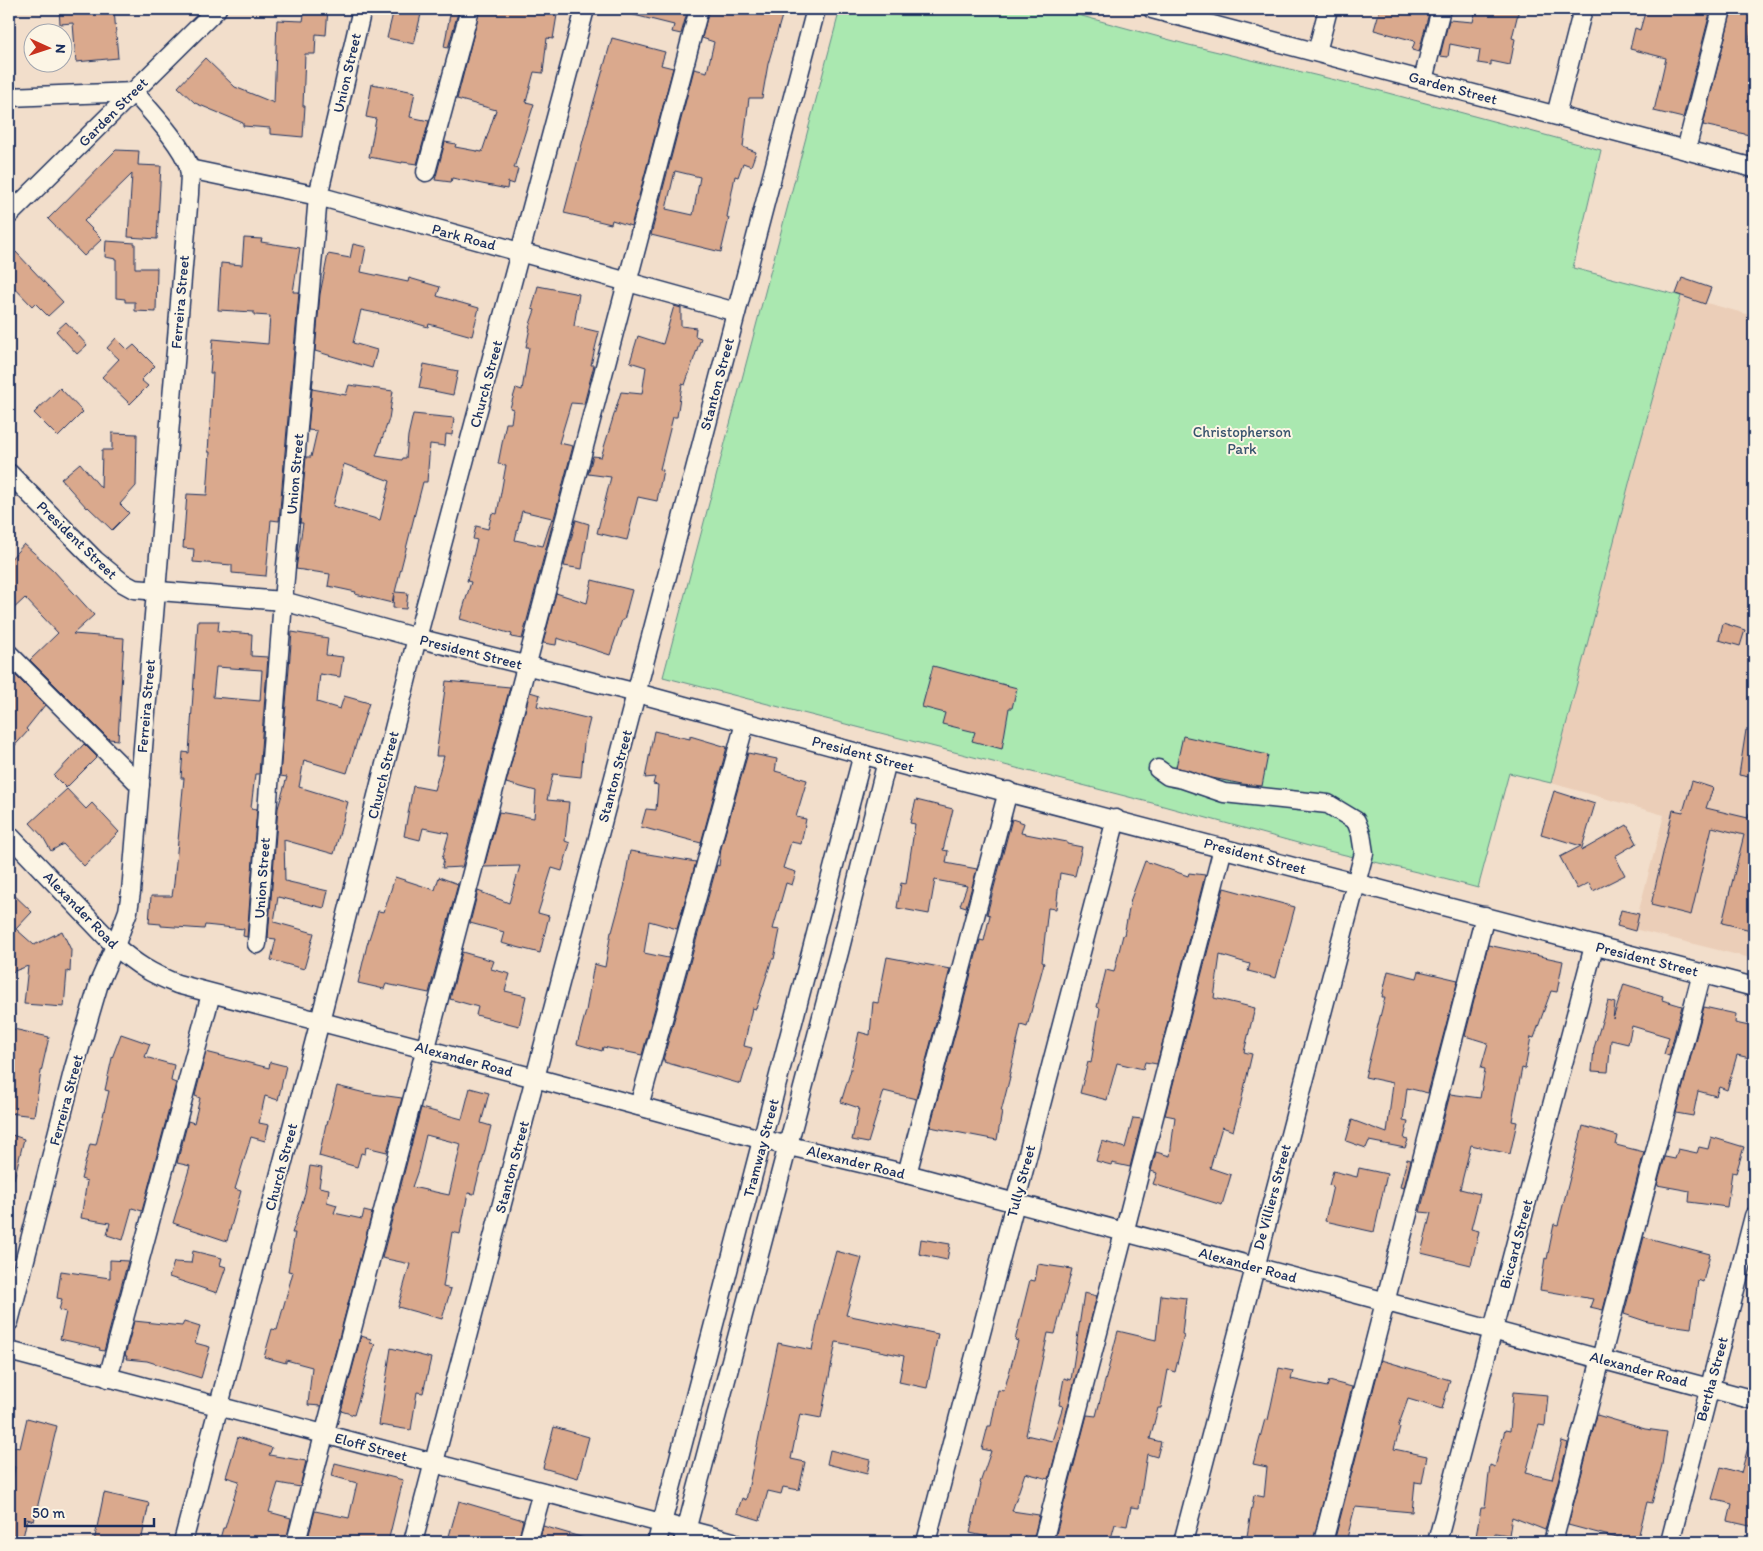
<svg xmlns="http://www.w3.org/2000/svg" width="1763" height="1551" viewBox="0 0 1763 1551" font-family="Itim,sans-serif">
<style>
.built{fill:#ebceb8}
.green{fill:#aae8b0;stroke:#628c87}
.building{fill:#daa98d;stroke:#1b2f5e;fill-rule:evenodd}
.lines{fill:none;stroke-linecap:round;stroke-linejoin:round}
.minor-casing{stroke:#1b2f5e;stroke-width:21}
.minor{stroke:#fcf5e5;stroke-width:18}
.labels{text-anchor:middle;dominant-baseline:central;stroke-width:4;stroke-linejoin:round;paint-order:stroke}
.street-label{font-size:15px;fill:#1b2f5e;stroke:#fcf5e5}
.park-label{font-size:15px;fill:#38546e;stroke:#fcf5e5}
</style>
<rect width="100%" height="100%" fill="#f2decb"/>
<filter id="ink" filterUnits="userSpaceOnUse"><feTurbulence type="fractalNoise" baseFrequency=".02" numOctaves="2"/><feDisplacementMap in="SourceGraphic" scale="10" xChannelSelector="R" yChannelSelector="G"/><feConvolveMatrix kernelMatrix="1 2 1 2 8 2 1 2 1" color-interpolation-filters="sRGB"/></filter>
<g filter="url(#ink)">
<polygon class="built" points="1681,296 1754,316 1754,959 1634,929 1664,815 1551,783 1631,476"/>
<polygon class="green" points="840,9 1056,9 1189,45 1373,89 1601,150 1573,268 1681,296 1631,476 1551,783 1509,773 1478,888 1425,874 1316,848 1156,804 663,677"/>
<g class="building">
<polygon points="59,9 114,9 118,58 76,62 73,23 60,24"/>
<polygon points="305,9 328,9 326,35 316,34 315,54 305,54 303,106 305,106 303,137 270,134 270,128 243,126 243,123 195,103 178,87 205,58 235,87 274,103 277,20 303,21"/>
<polygon points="394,9 421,14 414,44 387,38"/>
<polygon points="451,9 459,9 448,48 444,47"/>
<polygon points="480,9 558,9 553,39 547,38 543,73 534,72 526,102 534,104 514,168 518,169 514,184 508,182 507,189 452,178 451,182 435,180 445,142 456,144 455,147 482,152 496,110 457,99"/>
<polygon points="631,9 688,9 681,34 672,32 674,25 630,14"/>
<path d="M709 9H784L768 64 762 98H749L743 147 756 152 751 166 743 163 738 177 735 176 727 217 729 218 721 252 651 235 694 69 707 72 714 42 702 38ZM675 171 700 177 693 215 666 209Z"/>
<polygon points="1380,9 1430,9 1419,52 1412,50 1415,41 1374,30"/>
<polygon points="1476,9 1519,9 1512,38 1515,39 1510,65 1491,61 1491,65 1478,63 1480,50 1450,44 1448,57 1440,56 1449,20 1473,22"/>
<polygon points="1646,9 1711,9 1683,118 1654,111 1666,58 1630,49 1635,28 1640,30"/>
<polygon points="1732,9 1754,9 1754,22 1749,40 1754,42 1754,58 1750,71 1754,72 1754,136 1703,125"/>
<polygon points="612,38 665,52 661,65 673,68 631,226 612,220 611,224 564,213 586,129"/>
<polygon points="372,84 415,92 410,117 429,121 417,164 402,162 402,163 369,157 376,119 366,117"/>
<polygon points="116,150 139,151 138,165 161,166 157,239 128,237 132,174 84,221 102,239 84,256 48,219"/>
<polygon points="244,238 262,239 261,242 300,248 293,292 299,292 279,521 271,520 266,576 232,573 232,565 193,562 194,549 183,548 187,494 207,495 210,452 208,452 213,373 210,373 213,339 268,344 270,316 254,315 254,312 218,310 221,263 242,265"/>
<polygon points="106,241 135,243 135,268 157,268 156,312 135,311 135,302 125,302 125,299 116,298 116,259 105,257"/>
<polygon points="353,244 366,247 361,272 408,282 409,278 440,287 437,296 479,308 472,336 429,324 428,327 395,317 361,310 353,343 377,350 372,368 315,351 320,294 328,254 350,258"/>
<polygon points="16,252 63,302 48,316 35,303 32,306 9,282 9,258"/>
<polygon points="1682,278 1711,288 1705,304 1676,294"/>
<path d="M538 286 579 294 574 326 599 332 591 365H594L584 404 571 403 559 443 573 446 522 639 511 637 512 634 460 619 471 582 467 581 477 540 473 539 476 526 488 529 492 513 497 514 506 465 498 464 506 423H511L513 409 510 408 516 388 522 390 529 347H526L530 328 529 327 535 310 532 309ZM522 511 552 518 543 546 515 540Z"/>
<polygon points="674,306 681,308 681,326 696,328 695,336 701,338 685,385 682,384 677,417 673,417 660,469 663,470 657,501 638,497 627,540 597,533 611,477 588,474 593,456 601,457 621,392 642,394 646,367 630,362 638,336 663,344"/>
<polygon points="66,322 87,345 77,354 56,331"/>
<polygon points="116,338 128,350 134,345 155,366 141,380 148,386 130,404 102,377 119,359 107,348"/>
<polygon points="424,364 458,371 453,395 419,388"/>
<path d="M313 379 312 389 346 395 349 385 393 391 389 419 376 456 402 460 403 458H406L408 436 413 414 454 418 452 435 446 434 445 446 430 444 427 482H423L395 592 408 593 406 609 393 608 394 593 392 603 355 594 356 592 328 586 330 574 296 569 303 523H300L306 457H311L317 431 308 430ZM344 464 390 481 380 520 333 506Z"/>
<polygon points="60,388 83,412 58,437 34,413"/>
<polygon points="112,433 137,434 136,486 120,504 129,513 112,530 88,507 87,508 61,479 80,463 101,488 102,450 112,450"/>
<polygon points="576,520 589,524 582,569 564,566"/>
<polygon points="24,544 53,570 94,615 73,634 124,638 118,740 109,739 30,660 58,633 25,598 9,613 9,561"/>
<polygon points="592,580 632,590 624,620 622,620 610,655 557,638 556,645 543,643 556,593 587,603"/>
<path d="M198 621H219L218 631 252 634 251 656 268 657 259 774H255L251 808 257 809 247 937 243 936 244 929 205 925 204 929 161 926V924L149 923 151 896H172L174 883 184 778H181L183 752 189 753ZM216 667 262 670 260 701 213 697Z"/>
<polygon points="1723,623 1745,630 1740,646 1719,640"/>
<polygon points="292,632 328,638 326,655 343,657 340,677 320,674 317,702 340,709 344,696 369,703 347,773 304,760 299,787 348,802 334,854 284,840 285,881 328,891 324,908 278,897 274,922 314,933 304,969 271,960 276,939 268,938 278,808 287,777 280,776"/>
<polygon points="933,666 1017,688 1012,708 1009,708 1002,749 972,741 975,732 942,724 945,713 922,707"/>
<polygon points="9,669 45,705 26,729 28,731 9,752"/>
<polygon points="446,681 510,687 462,867 442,868 444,859 442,859 449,833 423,828 420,840 404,836 413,786 434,790 444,756 436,756"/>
<polygon points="530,692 540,695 537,706 590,719 584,743 581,777 553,774 547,800 569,802 565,841 570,843 562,871 552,868 538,913 549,916 540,953 501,943 504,932 470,923 478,891 509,903 520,866 484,867 499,812 534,818 536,791 506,783"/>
<polygon points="1746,730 1754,730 1754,778 1739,775"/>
<polygon points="654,731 690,739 690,736 727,747 701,843 641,827 646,809 656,810 658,785 653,784 655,777 645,778"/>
<polygon points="1183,736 1268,755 1262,786 1242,784 1212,778 1176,767"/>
<polygon points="84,744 97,757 66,788 54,776"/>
<polygon points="748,753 777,759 775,771 807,780 796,817 806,819 801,844 791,842 783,868 796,872 792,885 786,883 773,929 780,930 774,959 772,959 756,1009 752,1008 744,1046 752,1048 741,1084 664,1062 665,1060 663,1060 717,865 719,866 721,848"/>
<polygon points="1692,781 1713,788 1706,808 1748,818 1749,813 1754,813 1754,916 1751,930 1722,923 1744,835 1712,827 1691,915 1651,905 1673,810 1683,812"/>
<polygon points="67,789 86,809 92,803 119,832 84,866 63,844 51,851 43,837 30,823"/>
<polygon points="1554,791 1595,804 1581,851 1627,825 1637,843 1615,856 1625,875 1593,891 1589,883 1577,889 1560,857 1581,846 1541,834"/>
<polygon points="916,800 953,809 943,850 948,851 946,863 977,869 966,907 960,905 967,886 935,880 929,914 897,908 901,883 906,884 915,824 910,823"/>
<polygon points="1012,819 1024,823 1021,833 1067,842 1067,844 1082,847 1075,876 1060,873 1056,909 1048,908 1042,962 1044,963 1027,1027 1021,1025 1009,1077 1010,1077 1001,1112 1002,1112 997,1140 930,1127 980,940 984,941 990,915 987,914"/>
<polygon points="630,851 696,862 677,929 649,921 644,953 668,958 672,946 642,1055 603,1047 602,1051 577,1044 586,1011 594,964 605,967 611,932 612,932 625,884 624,884"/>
<polygon points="1145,861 1188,876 1189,873 1205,875 1157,1064 1145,1062 1143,1069 1117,1063 1107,1100 1080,1093 1088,1062 1091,1063 1100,1008 1097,1007 1106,970 1114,972 1123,935 1124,935 1131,899"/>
<polygon points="395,877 435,890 439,877 458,884 429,993 386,984 384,989 358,983 367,945 378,911 384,912"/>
<polygon points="1224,888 1295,907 1276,978 1248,971 1250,964 1220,955 1214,998 1255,1008 1244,1052 1252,1054 1241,1102 1233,1131 1222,1127 1210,1168 1231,1175 1222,1205 1153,1184 1157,1173 1151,1171 1156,1152 1170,1156 1175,1117 1165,1115"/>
<polygon points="9,890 32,912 16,929 34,945 62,931 71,950 70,972 67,971 64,1007 24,1004 28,966 9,973"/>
<polygon points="1621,910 1639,914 1635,931 1617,926"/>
<polygon points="1488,945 1563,961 1557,992 1551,991 1534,1038 1531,1037 1525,1069 1522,1068 1512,1121 1517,1122 1510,1154 1471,1145 1460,1189 1480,1194 1471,1229 1479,1231 1471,1265 1421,1253 1431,1213 1420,1212 1450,1094 1480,1098 1485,1069 1481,1068 1488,1043 1465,1036"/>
<polygon points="462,952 494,961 491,969 510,974 505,991 526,996 519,1026 476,1015 478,1007 450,999"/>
<polygon points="887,957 950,969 916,1099 884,1091 868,1143 852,1140 859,1108 841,1102 850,1073 859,1032 870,1035 873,1002 878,1003"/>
<polygon points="1388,971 1417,978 1419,971 1458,980 1428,1093 1407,1088 1403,1121 1408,1122 1404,1139 1408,1140 1405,1148 1369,1141 1366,1148 1346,1141 1352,1120 1387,1133 1393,1083 1365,1077 1385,997 1382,997"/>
<polygon points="1624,984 1663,996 1662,1000 1682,1006 1669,1056 1664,1054 1669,1037 1632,1026 1628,1044 1611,1040 1608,1072 1592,1071 1594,1048 1608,1001 1615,1003 1613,1019"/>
<polygon points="1704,1007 1736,1014 1735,1023 1754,1027 1754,1059 1737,1055 1727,1090 1719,1087 1716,1096 1698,1091 1693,1116 1676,1113"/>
<polygon points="9,1028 49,1037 41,1072 34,1116 9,1113"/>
<polygon points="121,1034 150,1044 145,1057 174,1065 171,1081 176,1083 142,1211 132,1208 123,1240 107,1235 110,1223 81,1218 87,1181 81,1179 90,1144 96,1145 109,1091 105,1090 112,1058"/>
<polygon points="206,1052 269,1068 270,1062 286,1066 278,1100 265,1096 259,1123 269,1125 265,1141 251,1137 235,1189 241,1191 227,1241 173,1223 190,1166 177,1163 188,1121 194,1123 200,1098 195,1096"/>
<polygon points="337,1086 365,1093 402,1098 387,1152 366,1147 365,1154 361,1153 357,1167 319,1156 326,1124 327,1124"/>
<path d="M470 1088 489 1093 481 1123 491 1126 474 1194 468 1193 460 1234 452 1232 443 1287 451 1289 442 1319 398 1307 410 1264 382 1258 421 1108 462 1119ZM426 1135 461 1144 449 1195 412 1187 418 1170Z"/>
<polygon points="1133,1118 1142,1119 1130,1167 1112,1163 1111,1165 1096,1161 1102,1141 1125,1148"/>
<polygon points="1583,1126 1618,1136 1616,1145 1644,1152 1603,1310 1590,1307 1593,1299 1540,1290 1545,1258 1547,1259 1554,1224 1558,1225"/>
<polygon points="9,1134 24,1139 14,1179 9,1178"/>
<polygon points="1711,1137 1744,1147 1736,1173 1732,1172 1727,1207 1689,1202 1690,1191 1657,1185 1665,1157 1675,1159 1678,1149 1697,1153 1699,1147 1708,1149"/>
<polygon points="1407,1159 1411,1160 1404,1188 1400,1187"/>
<polygon points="310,1166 322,1168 319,1187 329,1189 327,1202 337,1205 334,1213 362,1219 364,1211 372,1213 321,1406 308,1405 312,1367 286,1360 286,1363 264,1357 272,1329 277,1330 293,1272 288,1271 295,1233 292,1233 305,1194"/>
<polygon points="1359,1168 1387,1174 1374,1232 1325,1221 1333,1186 1329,1185 1333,1171 1357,1177"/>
<polygon points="1644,1237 1710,1254 1703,1282 1698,1280 1691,1328 1648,1322 1624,1314"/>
<polygon points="921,1239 950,1244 947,1260 919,1254"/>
<polygon points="193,1251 222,1258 220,1265 226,1267 217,1293 169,1277 174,1262 191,1263"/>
<polygon points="836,1251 862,1258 846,1315 938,1334 927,1388 899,1382 904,1356 836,1342 821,1418 800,1414 791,1459 805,1462 799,1490 783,1487 781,1494 768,1491 760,1520 737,1513 742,1498 746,1500 778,1343 812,1350 820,1309"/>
<polygon points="110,1260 128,1261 104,1351 99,1350 100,1348 60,1339 66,1312 59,1310 62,1299 57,1298 61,1271 110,1278"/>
<polygon points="1038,1264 1072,1269 1055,1334 1048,1333 1026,1435 1052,1441 1063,1406 1059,1405 1064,1378 1071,1380 1084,1293 1097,1296 1049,1479 1025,1473 1012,1511 1039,1515 1033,1542 1009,1542 970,1533 981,1484 980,1483 991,1451 982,1449 988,1426 991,1426 998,1390 1004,1391 1018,1341 1015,1340 1030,1280 1035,1281"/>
<polygon points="1161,1295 1186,1298 1182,1334 1184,1335 1175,1372 1168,1370 1161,1408 1158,1408 1150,1439 1161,1442 1157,1457 1147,1454 1139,1508 1131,1507 1127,1526 1115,1524 1110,1542 1054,1542 1087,1415 1096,1416 1118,1331 1156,1340"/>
<polygon points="134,1321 182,1326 184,1322 200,1327 195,1343 210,1347 201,1378 147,1361 126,1359 127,1356 125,1356"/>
<polygon points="361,1336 371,1339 370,1343 375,1344 354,1415 341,1411"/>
<polygon points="391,1348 431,1358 423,1393 417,1392 411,1430 379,1425"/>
<polygon points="1381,1360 1450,1380 1442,1409 1408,1399 1398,1427 1400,1428 1394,1449 1427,1456 1422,1483 1415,1482 1412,1512 1355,1507 1346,1542 1334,1542"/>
<polygon points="1279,1368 1293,1371 1291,1379 1327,1387 1329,1381 1352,1387 1313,1542 1246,1542 1254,1495 1264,1497 1267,1467 1253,1464 1265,1419 1268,1420"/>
<polygon points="1513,1392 1548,1395 1545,1426 1539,1425 1526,1473 1552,1479 1562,1441 1568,1443 1545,1530 1512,1517 1509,1535 1495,1533 1494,1542 1475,1542 1481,1508 1485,1508 1490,1465 1495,1467 1505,1430 1510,1431"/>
<polygon points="1597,1415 1645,1429 1667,1432 1662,1465 1652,1503 1647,1502 1637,1542 1632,1542 1568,1525"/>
<polygon points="27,1418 57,1426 34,1521 27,1519 22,1542 9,1542 9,1493 15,1467 9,1465 9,1446 20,1448"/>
<polygon points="554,1427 589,1437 578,1478 543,1468"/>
<polygon points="238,1437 272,1448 269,1455 306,1461 300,1487 278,1483 269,1512 291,1518 286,1542 219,1542 223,1528 225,1528 239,1481 226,1477"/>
<polygon points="1750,1440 1754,1440 1754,1527 1728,1521 1732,1504 1712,1499 1721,1467 1741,1473"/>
<polygon points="830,1450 870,1460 867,1474 827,1464"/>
<polygon points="335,1463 403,1480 388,1542 307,1542 315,1511 349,1518 357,1483 332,1476"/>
<polygon points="104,1493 149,1503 141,1542 94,1542"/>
<polygon points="459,1501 523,1520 518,1542 469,1542 449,1536"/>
<polygon points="543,1526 584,1538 584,1542 539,1542"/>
</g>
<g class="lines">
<defs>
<g id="minor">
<polyline points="1152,9 1754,168"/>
<polyline points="1317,52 1328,9"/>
<polyline points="1423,80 1441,9"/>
<path d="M9 97 134 92C150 111 182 144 189 167 191 175 189 186 189 194L131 892 128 911 115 946 99 983 74 1068 9 1322"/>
<polyline points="1556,115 1583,9"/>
<polyline points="1686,150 1722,9"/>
<polyline points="189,169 318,196 736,312"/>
<polyline points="426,172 470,9"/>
<polyline points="9,215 217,9"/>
<polyline points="9,473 95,560 123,583 134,589 283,601 417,638 637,693 887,761 1754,987"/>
<polyline points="9,654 140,785"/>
<polyline points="1158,769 1168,776 1183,779 1224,793 1328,804 1356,821 1361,834 1364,853 1183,1542"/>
<path d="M9 835 115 946C137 965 150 973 177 984L535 1078 764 1140 907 1174 1754 1400"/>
<polyline points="257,944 283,601 318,196 362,9"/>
<polyline points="639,1106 745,723"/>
<polyline points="907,1174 1008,791"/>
<polyline points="9,1351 733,1542"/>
<polyline points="108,1378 211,994"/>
<polyline points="183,1542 320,1021 417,638 585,9"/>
<polyline points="296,1542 699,9"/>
<polyline points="413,1542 816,9"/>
<polyline points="528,1542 542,1492"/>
<polyline points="657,1542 863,754"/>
<polyline points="683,1542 839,952 887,761"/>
<polyline points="926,1542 1116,819"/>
<polyline points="1043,1542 1124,1233 1223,848"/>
<polyline points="1323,1542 1485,916"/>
<polyline points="1437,1542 1594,946"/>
<polyline points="1553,1542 1702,973"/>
<polyline points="1670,1542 1754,1216"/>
</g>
</defs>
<use href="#minor" class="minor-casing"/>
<use href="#minor" class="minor"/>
</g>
</g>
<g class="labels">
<g class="street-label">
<text transform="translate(347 73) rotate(-77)">Union Street</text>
<text transform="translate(1453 88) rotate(15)">Garden Street</text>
<text transform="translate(113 112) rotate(-45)">Garden Street</text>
<text transform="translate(464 237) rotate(15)">Park Road</text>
<text transform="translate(180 302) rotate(-85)">Ferreira Street</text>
<text transform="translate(486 384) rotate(-75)">Church Street</text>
<text transform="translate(717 384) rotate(-75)">Stanton Street</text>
<text transform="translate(295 474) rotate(-85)">Union Street</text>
<text transform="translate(77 540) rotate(44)">President Street</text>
<text transform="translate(471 652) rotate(14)">President Street</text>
<text transform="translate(146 706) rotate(-85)">Ferreira Street</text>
<text transform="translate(863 754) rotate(15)">President Street</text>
<text transform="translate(383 775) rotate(-76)">Church Street</text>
<text transform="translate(615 776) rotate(-75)">Stanton Street</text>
<text transform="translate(1255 856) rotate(15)">President Street</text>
<text transform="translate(262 878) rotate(-86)">Union Street</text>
<text transform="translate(81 910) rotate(46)">Alexander Road</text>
<text transform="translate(1647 959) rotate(14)">President Street</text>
<text transform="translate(464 1059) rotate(15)">Alexander Road</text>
<text transform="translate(66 1100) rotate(-75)">Ferreira Street</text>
<text transform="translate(761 1148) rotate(-75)">Tramway Street</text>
<text transform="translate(856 1162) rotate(14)">Alexander Road</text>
<text transform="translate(281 1167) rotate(-75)">Church Street</text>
<text transform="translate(512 1167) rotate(-75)">Stanton Street</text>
<text transform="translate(1021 1181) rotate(-75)">Tully Street</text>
<text transform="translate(1272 1197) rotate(-75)">De Villiers Street</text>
<text transform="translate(1516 1244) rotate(-75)">Biccard Street</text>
<text transform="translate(1248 1265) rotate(15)">Alexander Road</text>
<text transform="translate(1639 1369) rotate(15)">Alexander Road</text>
<text transform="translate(1712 1379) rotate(-75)">Bertha Street</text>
<text transform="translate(371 1447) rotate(15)">Eloff Street</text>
</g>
<g class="park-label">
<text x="1242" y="432">Christopherson<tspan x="1242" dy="17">Park</tspan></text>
</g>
</g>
<rect width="1763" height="1551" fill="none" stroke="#fcf5e5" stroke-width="30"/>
<rect x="15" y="15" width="1733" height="1521" fill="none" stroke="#1b2f5e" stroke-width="2" filter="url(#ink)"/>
<g transform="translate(48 48) rotate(93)"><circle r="24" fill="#fcf5e5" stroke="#a2a6af"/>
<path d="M0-4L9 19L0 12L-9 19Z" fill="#c8321e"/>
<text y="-8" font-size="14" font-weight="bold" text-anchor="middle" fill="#1b2f5e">N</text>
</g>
<path d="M25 1518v8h129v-8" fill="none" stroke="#1b2f5e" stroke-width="2.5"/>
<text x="32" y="1518" font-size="15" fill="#1b2f5e" stroke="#fcf5e5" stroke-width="4" paint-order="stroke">50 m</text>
</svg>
